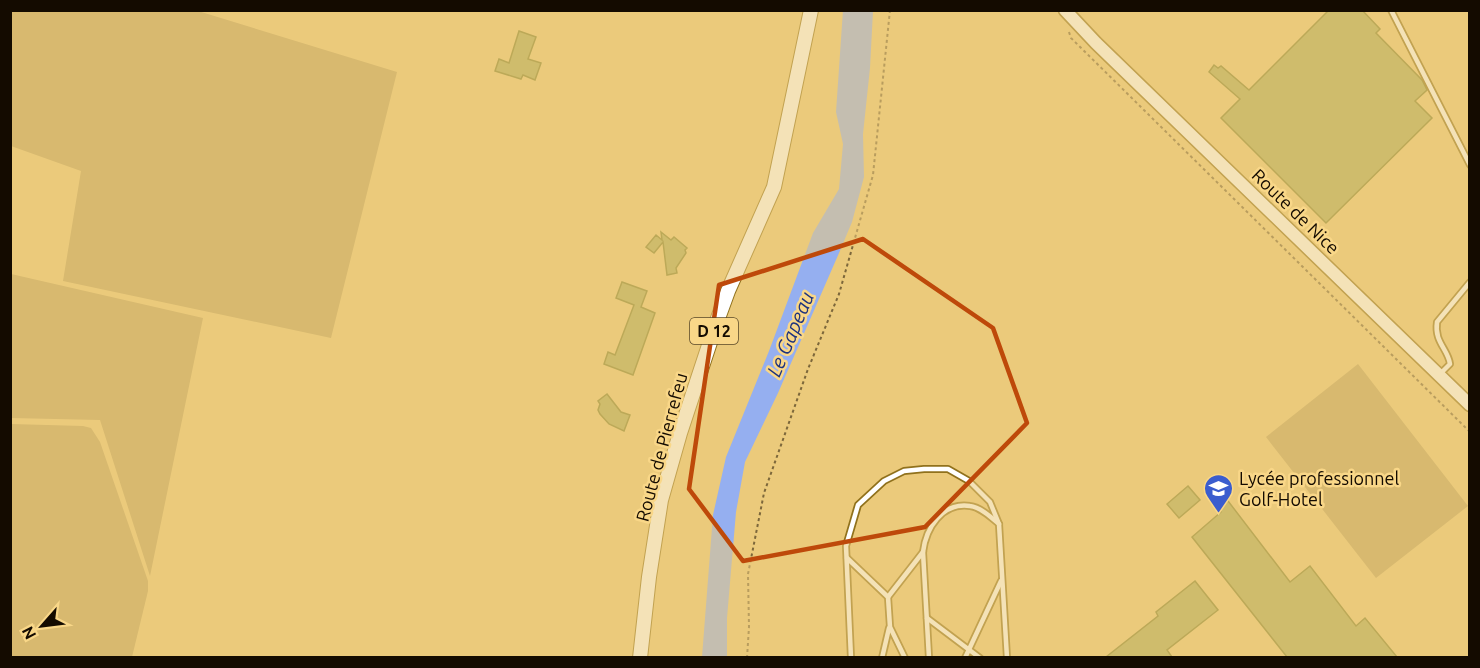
<svg xmlns="http://www.w3.org/2000/svg" width="1480" height="668" viewBox="0 0 1480 668" font-family="Ubuntu,sans-serif">
<style>
.green{fill:#c0a460}
.water{fill:#95aff0}
.building{fill:#aeab59;stroke:#84812d;stroke-width:1.5}
.lines{fill:none;stroke-linecap:round;stroke-linejoin:round}
.lane-casing{stroke:#90711c;stroke-width:8}
.secondary-casing{stroke:#90711c;stroke-width:15}
.primary-casing{stroke:#90711c;stroke-width:16}
.path{stroke:#7c673b;stroke-width:2;stroke-dasharray:3 3;stroke-linecap:butt}
.lane{stroke:#fff;stroke-width:4.5}
.secondary{stroke:#fff;stroke-width:12}
.primary{stroke:#fff;stroke-width:14}
.marked{fill:none;stroke:#be490a;stroke-width:4.5;stroke-linejoin:round}
.labels{text-anchor:middle;dominant-baseline:central;stroke-width:5;stroke-linejoin:round;paint-order:stroke}
.shield{fill:#f9d788;stroke:#594829;stroke-width:1.5}
.shield-label{font-size:16px;font-weight:bold;fill:#140b00}
.street-label{font-size:18px;fill:#140b00;stroke:#f9d788}
.poi-label{font-size:18px;fill:#140b00;stroke:#f9d788;text-anchor:start}
.water-label{font-size:20px;font-style:italic;fill:#1e337e;stroke:#f9d788}
</style>
<rect width="100%" height="100%" fill="#ebca7b"/>
<g class="green">
<polygon points="11,10 198,11 397,72 331,338 63,281 81,171 11,146"/>
<polygon points="11,274 203,318 150,576 100,420 11,418"/>
<polygon points="1358,364 1468,506 1376,578 1266,437"/>
<polygon points="11,424 83,426 91,428 100,442 148,581 148,591 132,657 11,657"/>
</g>
<polygon class="water" points="843,10 873,11 870,68 863,134 864,177 852,222 839,253 778,393 745,462 736,512 727,618 727,657 702,657 713,515 726,457 769,351 813,233 839,189 843,144 836,112"/>
<g class="building">
<polygon points="1329,10 1362,10 1380,29 1376,33 1422,80 1427,90 1415,101 1432,118 1326,223 1221,118 1240,99 1209,72 1214,65 1218,68 1221,66 1249,90"/>
<polygon points="519,31 536,37 528,59 541,63 535,80 523,75 521,79 495,71 499,59 509,63"/>
<polygon points="661,232 671,240 674,237 687,248 685,250 686,253 676,268 677,273 667,275 663,242 654,253 646,247 656,235 662,240"/>
<polygon points="622,282 647,291 641,307 655,313 633,375 604,364 608,352 615,355 634,305 616,298"/>
<polygon points="607,394 621,412 630,415 624,431 609,424 600,414 598,410 600,404 598,401"/>
<polygon points="1188,486 1200,500 1179,518 1167,504"/>
<polygon points="1225,497 1290,582 1310,566 1356,626 1365,618 1397,657 1287,657 1192,537 1221,512 1215,504"/>
<polygon points="1195,581 1218,610 1167,650 1172,657 1106,657 1158,616 1156,612"/>
</g>
<g class="lines">
<defs>
<g id="lane">
<polyline points="1391,10 1470,165"/>
<path d="M1439 375 1450 364C1448 349 1434 342 1437 322L1470 282"/>
<polyline points="847,558 888,597 890,627 905,658"/>
<polyline points="888,597 923,552"/>
<polyline points="927,618 980,658"/>
<polyline points="851,658 846,546 858,505 884,481 904,471 924,469 948,469 969,481 990,502 999,524 1007,658"/>
<polyline points="882,658 889,628"/>
<path d="M929 658 923 552C926 528 942 502 970 506 980 507 991 517 999 524"/>
<polyline points="965,658 1001,581"/>
</g>
<polyline id="secondary" points="1065,10 1096,43 1470,405"/>
<polyline id="primary" points="640,658 649,577 661,500 680,433 717,321 728,291 774,187 811,10"/>
</defs>
<use href="#lane" class="lane-casing"/>
<use href="#secondary" class="secondary-casing"/>
<use href="#primary" class="primary-casing"/>
<g class="path">
<polyline points="1069,32 1071,38 1470,432"/>
<polyline points="747,658 749,627 748,574 764,493 808,369 839,294 873,175 890,10"/>
</g>
<use href="#lane" class="lane"/>
<use href="#secondary" class="secondary"/>
<use href="#primary" class="primary"/>
</g>
<path d="M0 0H1480V668H0ZM863 239 993 328 1027 423 925 527 743 561 689 489 719 285Z" fill="#ebca7b" fill-opacity=".55" fill-rule="evenodd"/>
<path class="marked" d="M863 239 993 328 1027 423 925 527 743 561 689 489 719 285Z"/>
<defs>
<symbol id="school-pin" viewBox="-11 -11 22 30"><path d="M0 17L-7.5 6A9.5 9.5 0 1 1 7.5 6Z" fill="#3b5dce" stroke="#f9d788"/><path d="M0-5L7-2L0 1L-7-2ZM-4 1L0 2.5L4 1V4Q0 6-4 4Z" fill="#fff"/></symbol>
</defs>
<g fill-rule="evenodd">
<use href="#school-pin" x="1202" y="472" width="33" height="45"/>
</g>
<g class="labels">
<rect class="shield" x="690" y="318" width="48" height="26" rx="4.5"/>
<g class="shield-label">
<text x="714" y="331">D 12</text>
</g>
<g class="street-label">
<text transform="translate(1296 211) rotate(44)">Route de Nice</text>
<text transform="translate(661 447) rotate(-75)">Route de Pierrefeu</text>
</g>
<g class="poi-label">
<text x="1239" y="478">Lycée professionnel<tspan x="1239" dy="21">Golf-Hotel</tspan></text>
</g>
<g class="water-label">
<text transform="translate(790 334) rotate(-67)">Le Gapeau</text>
</g>
</g>
<rect width="1480" height="668" fill="none" stroke="#140b00" stroke-width="24"/>
<g transform="translate(42 626) rotate(242)" stroke="#f9d788" stroke-width="4.5" paint-order="stroke">
<path d="M0-4.5L10 22L0 15L-10 22Z" fill="#140b00"/>
<text y="-9" font-size="16" font-weight="bold" text-anchor="middle" fill="#140b00">N</text>
</g>
</svg>
